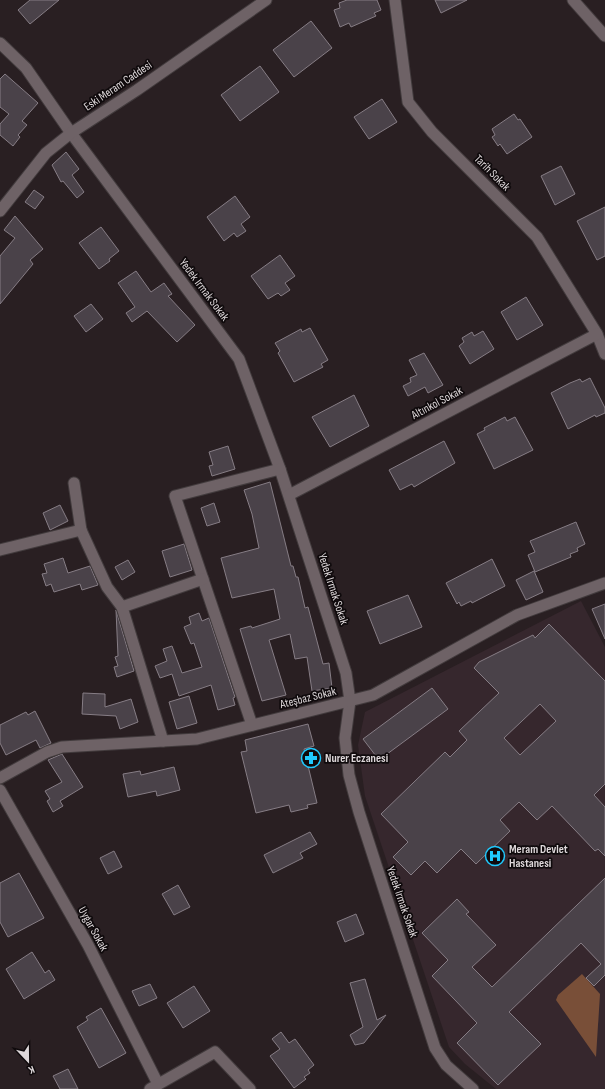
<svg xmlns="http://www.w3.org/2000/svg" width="605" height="1089" viewBox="0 0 605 1089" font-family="'Sofia Sans Condensed',sans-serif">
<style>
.built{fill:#36272d}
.forest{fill:#794f38}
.building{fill:#4a4249;stroke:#867d85;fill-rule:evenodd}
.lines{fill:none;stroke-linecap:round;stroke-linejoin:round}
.minor-casing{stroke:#423b3d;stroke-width:13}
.tertiary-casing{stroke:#423b3d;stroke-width:13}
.minor{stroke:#6e6266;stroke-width:11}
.tertiary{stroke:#6e6266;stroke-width:11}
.labels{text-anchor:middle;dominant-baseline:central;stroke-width:3.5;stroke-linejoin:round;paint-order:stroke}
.street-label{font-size:12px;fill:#ded8da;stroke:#0f0a0c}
.poi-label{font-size:12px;font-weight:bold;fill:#ded8da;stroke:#0f0a0c;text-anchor:start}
</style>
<rect width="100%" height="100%" fill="#291f22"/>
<polygon class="built" points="581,601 605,647 605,1089 496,1089 465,1064 449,1047 365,796 358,745 365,712"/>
<polygon class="forest" points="582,974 600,994 596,1057 556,1000 558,995"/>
<g class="building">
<polygon points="30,0 59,0 30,24 18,10"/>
<polygon points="347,0 377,0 381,10 374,13 376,16 351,27 349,23 340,27 334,10 340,8 339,3"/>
<polygon points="435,0 467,0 441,13"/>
<polygon points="311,21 332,48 294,77 273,50"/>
<polygon points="260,66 279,92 240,121 221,95"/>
<polygon points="5,74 38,103 22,121 27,125 18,135 20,137 13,146 0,135 0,124 9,114 0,107 0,79"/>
<polygon points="382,99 397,122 369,139 354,117"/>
<polygon points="514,114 518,120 520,119 532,137 507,154 500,144 498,146 492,137 495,135 492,129"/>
<polygon points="66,152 79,169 72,175 84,192 77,198 63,181 61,182 52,165"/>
<polygon points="561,166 575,194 555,205 541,176"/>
<polygon points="34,190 44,197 35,209 25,202"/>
<polygon points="235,196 250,217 241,224 246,231 237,237 234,233 224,241 207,217"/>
<polygon points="605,207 605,256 597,260 577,221"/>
<polygon points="15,216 43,249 30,260 33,264 0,304 0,256 15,238 4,230"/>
<polygon points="101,227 119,251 109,259 110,261 99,269 79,243"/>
<polygon points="280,255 295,276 285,283 290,290 281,296 278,293 268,299 251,276"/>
<polygon points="136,271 151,292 164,283 172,294 168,296 195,325 177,342 147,311 132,322 126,313 135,307 118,283"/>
<polygon points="526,297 543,325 517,340 501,312"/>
<polygon points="91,304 103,319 86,332 74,316"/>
<polygon points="310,328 328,360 321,364 323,367 294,382 278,353 280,351 275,343 301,329 302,332"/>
<polygon points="483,331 494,349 470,364 459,346 464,342 462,338 472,332 474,336"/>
<polygon points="424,353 443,385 428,393 425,387 408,396 403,386 411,382 410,378 417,375 409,360"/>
<polygon points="590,378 605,408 605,413 596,417 595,415 568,429 551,393 570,383 580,379 582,382"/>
<polygon points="354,395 369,426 330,447 312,417"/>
<polygon points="505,417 507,421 515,417 533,450 494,469 477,434 485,430 484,428"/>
<polygon points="444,441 455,463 414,487 412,484 400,490 389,470"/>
<polygon points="228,446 235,469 212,476 209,466 213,465 209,452"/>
<polygon points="270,482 291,566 293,566 296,577 298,577 305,608 308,607 323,664 329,663 332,688 312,691 307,657 295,659 290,634 269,640 286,695 262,701 240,629 251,626 252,628 280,619 274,589 232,598 221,558 259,548 252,514 244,490"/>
<polygon points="214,503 220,522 207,526 201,508"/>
<polygon points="60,505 68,521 50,530 43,513"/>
<polygon points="576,522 585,544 577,548 578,551 570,554 571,557 535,572 528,555 535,552 530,541"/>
<polygon points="184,544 192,570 170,577 162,551"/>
<polygon points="63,558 68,573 90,566 98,585 82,590 80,584 54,592 51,584 46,586 42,574 47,573 44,564"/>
<polygon points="492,559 505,586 472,603 471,601 461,606 459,602 457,604 446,583"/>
<polygon points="128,560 135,572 122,580 115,567"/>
<polygon points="534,571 543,592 526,600 516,580"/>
<polygon points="408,595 422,627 380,644 367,611"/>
<polygon points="605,604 605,639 592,609"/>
<polygon points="116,610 134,671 117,677 114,667 118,666 115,657 118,656"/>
<polygon points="199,613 202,621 209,618 235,697 233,698 235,705 218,710 211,685 179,696 172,674 160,678 155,666 167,661 163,649 172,646 182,673 202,667 194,643 191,644 184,627 191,624 189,617"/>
<path d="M549 624 605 681V784L594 795 605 807V856L598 849 595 851 552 806 537 820 519 802 500 820 510 831 476 864 461 849 437 873 425 861 411 875 393 857 408 842 381 814 445 752 450 757 467 740 459 731 499 693 474 668 479 662 533 635 535 638ZM540 704 556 721 520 755 504 738Z"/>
<polygon points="432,688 448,709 379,760 363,739"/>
<polygon points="83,693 105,694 105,707 131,699 138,722 120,729 116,716 82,714"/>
<polygon points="189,696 197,723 177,729 169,702"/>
<polygon points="35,711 51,743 40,748 36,740 6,755 0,743 0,725 26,712 28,715"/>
<polygon points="308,724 314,746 304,749 317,803 307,805 308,808 291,812 289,805 256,813 241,752 247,751 245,740"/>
<polygon points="62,754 83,787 60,801 63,806 53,812 47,801 50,799 45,791 62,782 48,760"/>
<polygon points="174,767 180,790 157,796 156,791 128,797 123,774 140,771 141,775"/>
<polygon points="310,832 317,844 300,853 303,858 273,873 264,855"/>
<polygon points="114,851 122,867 108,874 100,858"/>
<polygon points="19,873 44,918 8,937 0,922 0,883"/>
<polygon points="605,878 605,975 594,986 586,978 601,964 581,943 509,1012 541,1044 498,1085 457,1043 477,1023 432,976 448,960 422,933 457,899 469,912 466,914 496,945 472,967 492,987"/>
<polygon points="178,885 190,907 174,915 162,894"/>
<polygon points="356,914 364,934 345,942 337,922"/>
<polygon points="32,952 45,973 49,970 55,980 24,999 6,969"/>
<polygon points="365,979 377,1020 386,1015 364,1043 355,1045 350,1035 363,1027 350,983"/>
<polygon points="150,984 157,998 139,1006 132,991"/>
<polygon points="194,986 210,1011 183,1028 167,1003"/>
<polygon points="101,1008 126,1053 99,1068 77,1027 88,1020 86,1017"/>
<polygon points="281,1032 289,1043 295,1039 314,1065 308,1070 310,1073 304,1077 306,1079 294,1088 270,1056 280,1049 272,1039"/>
<polygon points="68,1069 78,1089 60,1089 53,1076"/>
</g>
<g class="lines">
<defs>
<g id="minor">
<polyline points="395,0 408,102 432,132 537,237 597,334 605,354"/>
<polyline points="573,0 605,36"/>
<polyline points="0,43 26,68 71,133 239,359 280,469 346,673 350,701 345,738 349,775 359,812 435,1048 446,1065 473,1089"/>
<polyline points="289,495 597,334"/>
<polyline points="81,530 107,587 122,607"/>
<polyline points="0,550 81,530 74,483"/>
<polyline points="252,725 175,496 280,469"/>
<polyline points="163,741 122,607 203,579"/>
<polyline points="0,778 47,752 62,747 197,739 373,695 517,615 605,583"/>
<polyline points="0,790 88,945 158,1084"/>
<polyline points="150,1089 215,1052 250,1089"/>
</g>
<polyline id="tertiary" points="0,211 46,153 71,133 137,90 266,0"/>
</defs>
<use href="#minor" class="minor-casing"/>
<use href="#tertiary" class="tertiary-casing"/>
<use href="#minor" class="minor"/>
<use href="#tertiary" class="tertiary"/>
</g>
<defs>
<symbol id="pharmacy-ring" viewBox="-11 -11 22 22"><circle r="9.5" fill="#0f0a0c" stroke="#20c9fd" stroke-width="1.5"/><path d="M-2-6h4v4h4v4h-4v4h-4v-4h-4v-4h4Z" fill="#20c9fd"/></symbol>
<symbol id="hospital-ring" viewBox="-11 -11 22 22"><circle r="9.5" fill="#0f0a0c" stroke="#20c9fd" stroke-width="1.5"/><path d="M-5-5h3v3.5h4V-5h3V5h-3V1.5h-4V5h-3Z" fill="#20c9fd"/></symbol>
</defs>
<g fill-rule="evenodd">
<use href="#pharmacy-ring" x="300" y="747" width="22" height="22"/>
<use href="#hospital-ring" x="484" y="845" width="22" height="22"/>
</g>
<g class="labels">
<g class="street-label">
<text transform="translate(118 86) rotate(-34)">Eski Meram Caddesi</text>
<text transform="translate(492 173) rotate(45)">Tarih Sokak</text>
<text transform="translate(204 290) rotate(53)">Yedek Irmak Sokak</text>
<text transform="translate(437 403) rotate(-28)">Altınkol Sokak</text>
<text transform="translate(333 589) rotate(72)">Yedek Irmak Sokak</text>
<text transform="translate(308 698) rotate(-14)">Ateşbaz Sokak</text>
<text transform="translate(402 902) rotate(71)">Yedek Irmak Sokak</text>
<text transform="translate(93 929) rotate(61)">Uygar Sokak</text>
</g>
<g class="poi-label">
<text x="325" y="758">Nurer Eczanesi</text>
<text x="509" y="849">Meram Devlet<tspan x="509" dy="14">Hastanesi</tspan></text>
</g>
</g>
<g transform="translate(28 1061) rotate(158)" stroke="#0f0a0c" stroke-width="3" paint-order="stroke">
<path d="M0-3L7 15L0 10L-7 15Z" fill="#ded8da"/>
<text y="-6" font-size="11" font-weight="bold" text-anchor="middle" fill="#ded8da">K</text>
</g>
</svg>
